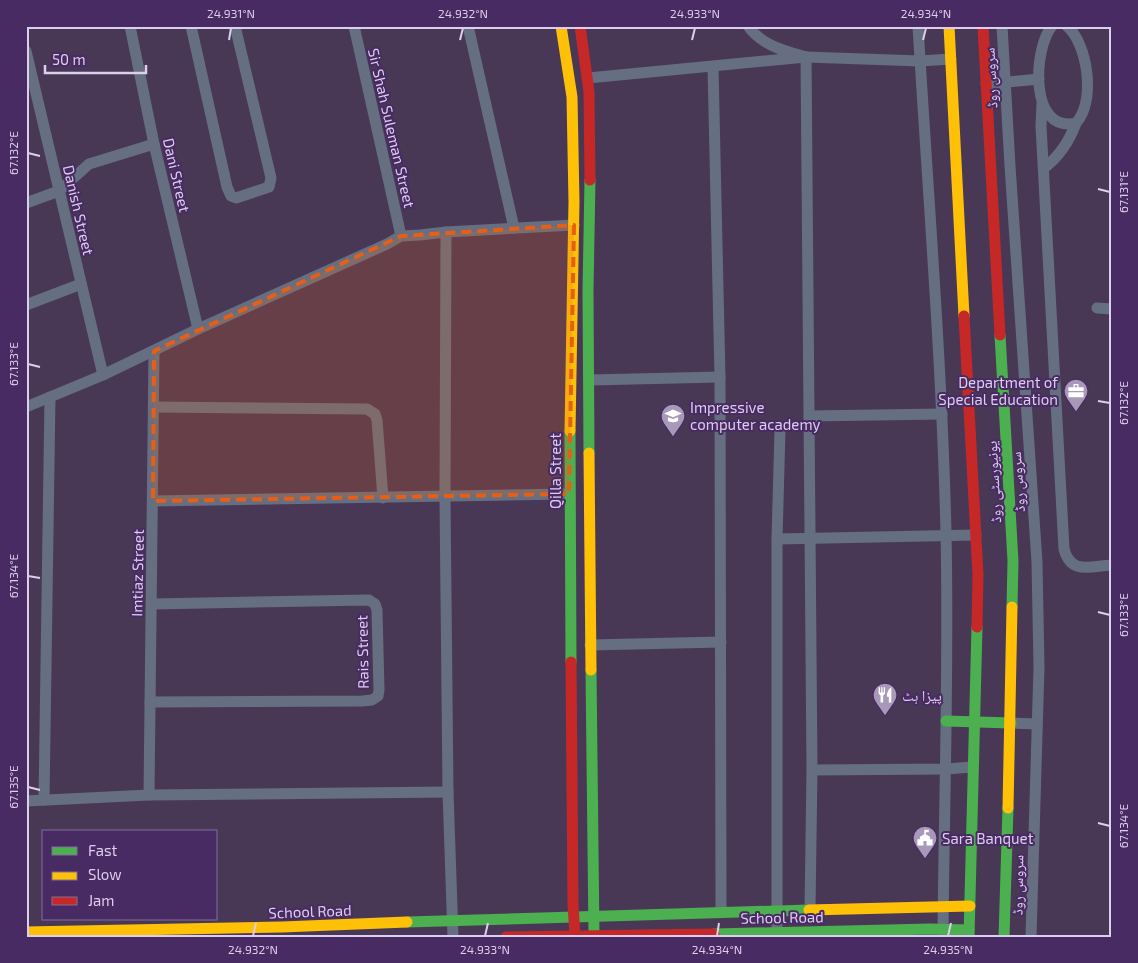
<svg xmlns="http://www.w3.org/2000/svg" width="1138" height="963" viewBox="0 0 1138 963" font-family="'Exo 2','Noto Naskh Arabic',sans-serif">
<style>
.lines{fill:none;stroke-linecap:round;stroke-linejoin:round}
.street{stroke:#656f81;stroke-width:11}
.fast{stroke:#4caf50;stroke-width:11}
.slow{stroke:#ffc107;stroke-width:11}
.jam{stroke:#c62828;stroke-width:11}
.marked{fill:#e75f17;fill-opacity:0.2;stroke:#e75f17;stroke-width:4;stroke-dasharray:10 6;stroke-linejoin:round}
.ticks{fill:none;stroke:#ddcdee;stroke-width:2}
.labels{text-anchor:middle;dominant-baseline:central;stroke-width:4;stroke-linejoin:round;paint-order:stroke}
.street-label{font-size:15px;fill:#ddcdee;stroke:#492b63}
.poi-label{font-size:15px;fill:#ddcdee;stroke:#492b63;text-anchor:start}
.neatline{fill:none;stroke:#ddcdee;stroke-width:2}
.ticks-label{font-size:12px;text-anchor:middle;fill:#ddcdee}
</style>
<rect width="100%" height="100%" fill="#483856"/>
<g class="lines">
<g class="street">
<polyline points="130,26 154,144 198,329"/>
<polyline points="191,26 227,187 231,196 236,198 269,187 271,178 235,26"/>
<polyline points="354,26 401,236"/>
<polyline points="468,26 514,228"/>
<path d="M748 26C761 45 785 51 806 57L812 770 810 909"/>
<path d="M918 26C928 195 942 364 946 533 949 668 944 802 943 936"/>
<polyline points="1002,26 1010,166 1037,562 1039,667 1031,937"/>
<path d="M1052 26C1033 49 1029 134 1076 123 1096 102 1088 44 1067 26"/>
<polyline points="26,51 103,375"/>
<polyline points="713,67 720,377 721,912"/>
<polyline points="588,78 806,57 920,61 951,59"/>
<polyline points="986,84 1039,79"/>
<path d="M1042 104 1041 126 1064 549C1071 575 1090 566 1112 565"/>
<path d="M1044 168C1060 156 1069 142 1076 123"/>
<polyline points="26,203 59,191 89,164 154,144"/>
<polyline points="446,232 445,497 448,792 453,937"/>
<polyline points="26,305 81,284"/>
<polyline points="1097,308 1112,309"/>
<polyline points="590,380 720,377"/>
<polyline points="26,407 103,375 198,329 387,244 401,236 420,235 446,232 574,225"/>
<polyline points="154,407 367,409 375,414 377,420 383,498"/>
<polyline points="809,416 942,414"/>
<polyline points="153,501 569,494"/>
<polyline points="777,539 976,535"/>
<polyline points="590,645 721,642"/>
<polyline points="150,702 362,701 372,700 378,696 379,690 377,610 375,604 369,600 152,604"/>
<polyline points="1011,723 1037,724"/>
<polyline points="812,770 946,769 972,767"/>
<polyline points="149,795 154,351"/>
<polyline points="44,800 50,397"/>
<polyline points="26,801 149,795 448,792"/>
<polyline points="777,932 777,539 780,430"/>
</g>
<g class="fast">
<polyline points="1000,335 1013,561 1012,607"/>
<polyline points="570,431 571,662"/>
<polyline points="589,453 588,291 590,180"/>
<polyline points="591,670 594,937"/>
<polyline points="946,721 1011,723"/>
<polyline points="407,922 809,910"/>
<polyline points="714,934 930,929 969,930"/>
<polyline points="969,937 977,627"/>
<polyline points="1004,937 1008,808"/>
</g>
<g class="slow">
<polyline points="561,26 572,97 574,202 570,431"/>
<polyline points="949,26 964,316"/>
<polyline points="589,453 591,670"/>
<polyline points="1008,808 1012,607"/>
<polyline points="809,910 970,906"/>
<polyline points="26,932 282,927 407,922"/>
</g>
<g class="jam">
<polyline points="580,26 589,92 590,180"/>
<polyline points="983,26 1000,335"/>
<polyline points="964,316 978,575 977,627"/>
<polyline points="571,662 573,904 575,936"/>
<polyline points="506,937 714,934"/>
</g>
</g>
<path class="marked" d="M574 225 569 494 153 501 154 351 401 236Z"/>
<path class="ticks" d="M229 40 231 28M460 40 463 28M692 40 695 28M923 40 926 28M28 153 40 156M1098 189 1110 192M28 364 40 367M1098 401 1110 403M28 576 40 578M1098 612 1110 615M28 787 40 790M1098 823 1110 826M253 936 256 923M485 936 488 923M717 936 719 923M948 936 951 923"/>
<defs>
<symbol id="office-pin" viewBox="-11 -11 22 30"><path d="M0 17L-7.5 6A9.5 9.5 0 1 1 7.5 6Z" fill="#a999b9" stroke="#492b63"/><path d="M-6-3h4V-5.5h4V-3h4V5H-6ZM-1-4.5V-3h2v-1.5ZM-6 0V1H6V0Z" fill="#fff"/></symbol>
<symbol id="school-pin" viewBox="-11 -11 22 30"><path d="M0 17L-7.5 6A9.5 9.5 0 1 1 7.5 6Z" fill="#a999b9" stroke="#492b63"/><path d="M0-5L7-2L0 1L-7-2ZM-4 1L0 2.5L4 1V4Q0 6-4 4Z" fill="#fff"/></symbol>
<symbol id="restaurant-pin" viewBox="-11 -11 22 30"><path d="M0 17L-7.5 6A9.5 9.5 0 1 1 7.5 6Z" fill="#a999b9" stroke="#492b63"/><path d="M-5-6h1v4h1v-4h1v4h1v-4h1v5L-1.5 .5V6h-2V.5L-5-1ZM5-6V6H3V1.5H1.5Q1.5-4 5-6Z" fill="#fff"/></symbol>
<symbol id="civic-pin" viewBox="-11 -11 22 30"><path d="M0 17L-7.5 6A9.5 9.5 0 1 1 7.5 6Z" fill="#a999b9" stroke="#492b63"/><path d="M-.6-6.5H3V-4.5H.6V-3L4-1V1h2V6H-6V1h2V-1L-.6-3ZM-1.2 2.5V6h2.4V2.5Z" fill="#fff"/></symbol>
</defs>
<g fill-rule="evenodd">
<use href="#office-pin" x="1062" y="377" width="28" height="38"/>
<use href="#school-pin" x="659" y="402" width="28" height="38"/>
<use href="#restaurant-pin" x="871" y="681" width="28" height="38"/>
<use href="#civic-pin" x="911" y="824" width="28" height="38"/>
</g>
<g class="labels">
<g class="street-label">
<text transform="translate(990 78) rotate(-93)">سروس روڈ</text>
<text transform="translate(392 128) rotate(77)">Sir Shah Suleman Street</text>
<text transform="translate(177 175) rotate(77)">Dani Street</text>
<text transform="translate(79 210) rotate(77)">Danish Street</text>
<text transform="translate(555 471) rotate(-90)">Qilla Street</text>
<text transform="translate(993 482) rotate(-93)">یونیورسٹی روڈ</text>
<text transform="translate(1017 482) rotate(-94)">سروس روڈ</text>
<text transform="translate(137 573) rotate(-89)">Imtiaz Street</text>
<text transform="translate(362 652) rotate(-91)">Rais Street</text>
<text transform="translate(1017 885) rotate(-89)">سروس روڈ</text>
<text transform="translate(310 911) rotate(-2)">School Road</text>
<text transform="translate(782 917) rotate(-1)">School Road</text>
</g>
<g class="poi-label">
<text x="1058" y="382" text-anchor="end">Department of<tspan x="1058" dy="17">Special Education</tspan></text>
<text x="690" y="407">Impressive<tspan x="690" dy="17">computer academy</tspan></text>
<text x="902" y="695">پیزا ہٹ</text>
<text x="942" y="838">Sara Banquet</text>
</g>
</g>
<rect width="1138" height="963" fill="none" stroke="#492b63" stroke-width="55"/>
<rect x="42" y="830" width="175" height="90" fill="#492b63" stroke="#846c9b"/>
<rect x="52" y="847" width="25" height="8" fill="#4caf50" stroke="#846c9b"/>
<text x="88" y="856" font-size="15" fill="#ddcdee">Fast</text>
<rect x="52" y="872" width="25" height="8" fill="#ffc107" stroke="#846c9b"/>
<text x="88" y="880" font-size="15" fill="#ddcdee">Slow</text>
<rect x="52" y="897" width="25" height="8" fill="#c62828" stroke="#846c9b"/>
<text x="88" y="906" font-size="15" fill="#ddcdee">Jam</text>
<path d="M45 65v8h101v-8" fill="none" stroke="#ddcdee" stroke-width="2.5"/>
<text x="52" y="65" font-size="15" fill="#ddcdee" stroke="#492b63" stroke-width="4" paint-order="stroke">50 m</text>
<rect x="28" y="28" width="1082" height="908" class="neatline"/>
<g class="ticks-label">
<text x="231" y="18">24.931°N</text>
<text x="463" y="18">24.932°N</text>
<text x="695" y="18">24.933°N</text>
<text x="926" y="18">24.934°N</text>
<text transform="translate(14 153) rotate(-90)" y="4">67.132°E</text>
<text transform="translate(1124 192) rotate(-90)" y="4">67.131°E</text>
<text transform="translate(14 364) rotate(-90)" y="4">67.133°E</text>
<text transform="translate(1124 403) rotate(-90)" y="4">67.132°E</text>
<text transform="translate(14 576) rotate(-90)" y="4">67.134°E</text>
<text transform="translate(1124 615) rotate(-90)" y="4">67.133°E</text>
<text transform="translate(14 787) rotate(-90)" y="4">67.135°E</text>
<text transform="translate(1124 826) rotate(-90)" y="4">67.134°E</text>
<text x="253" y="954">24.932°N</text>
<text x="485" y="954">24.933°N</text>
<text x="717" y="954">24.934°N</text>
<text x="948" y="954">24.935°N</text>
</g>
</svg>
